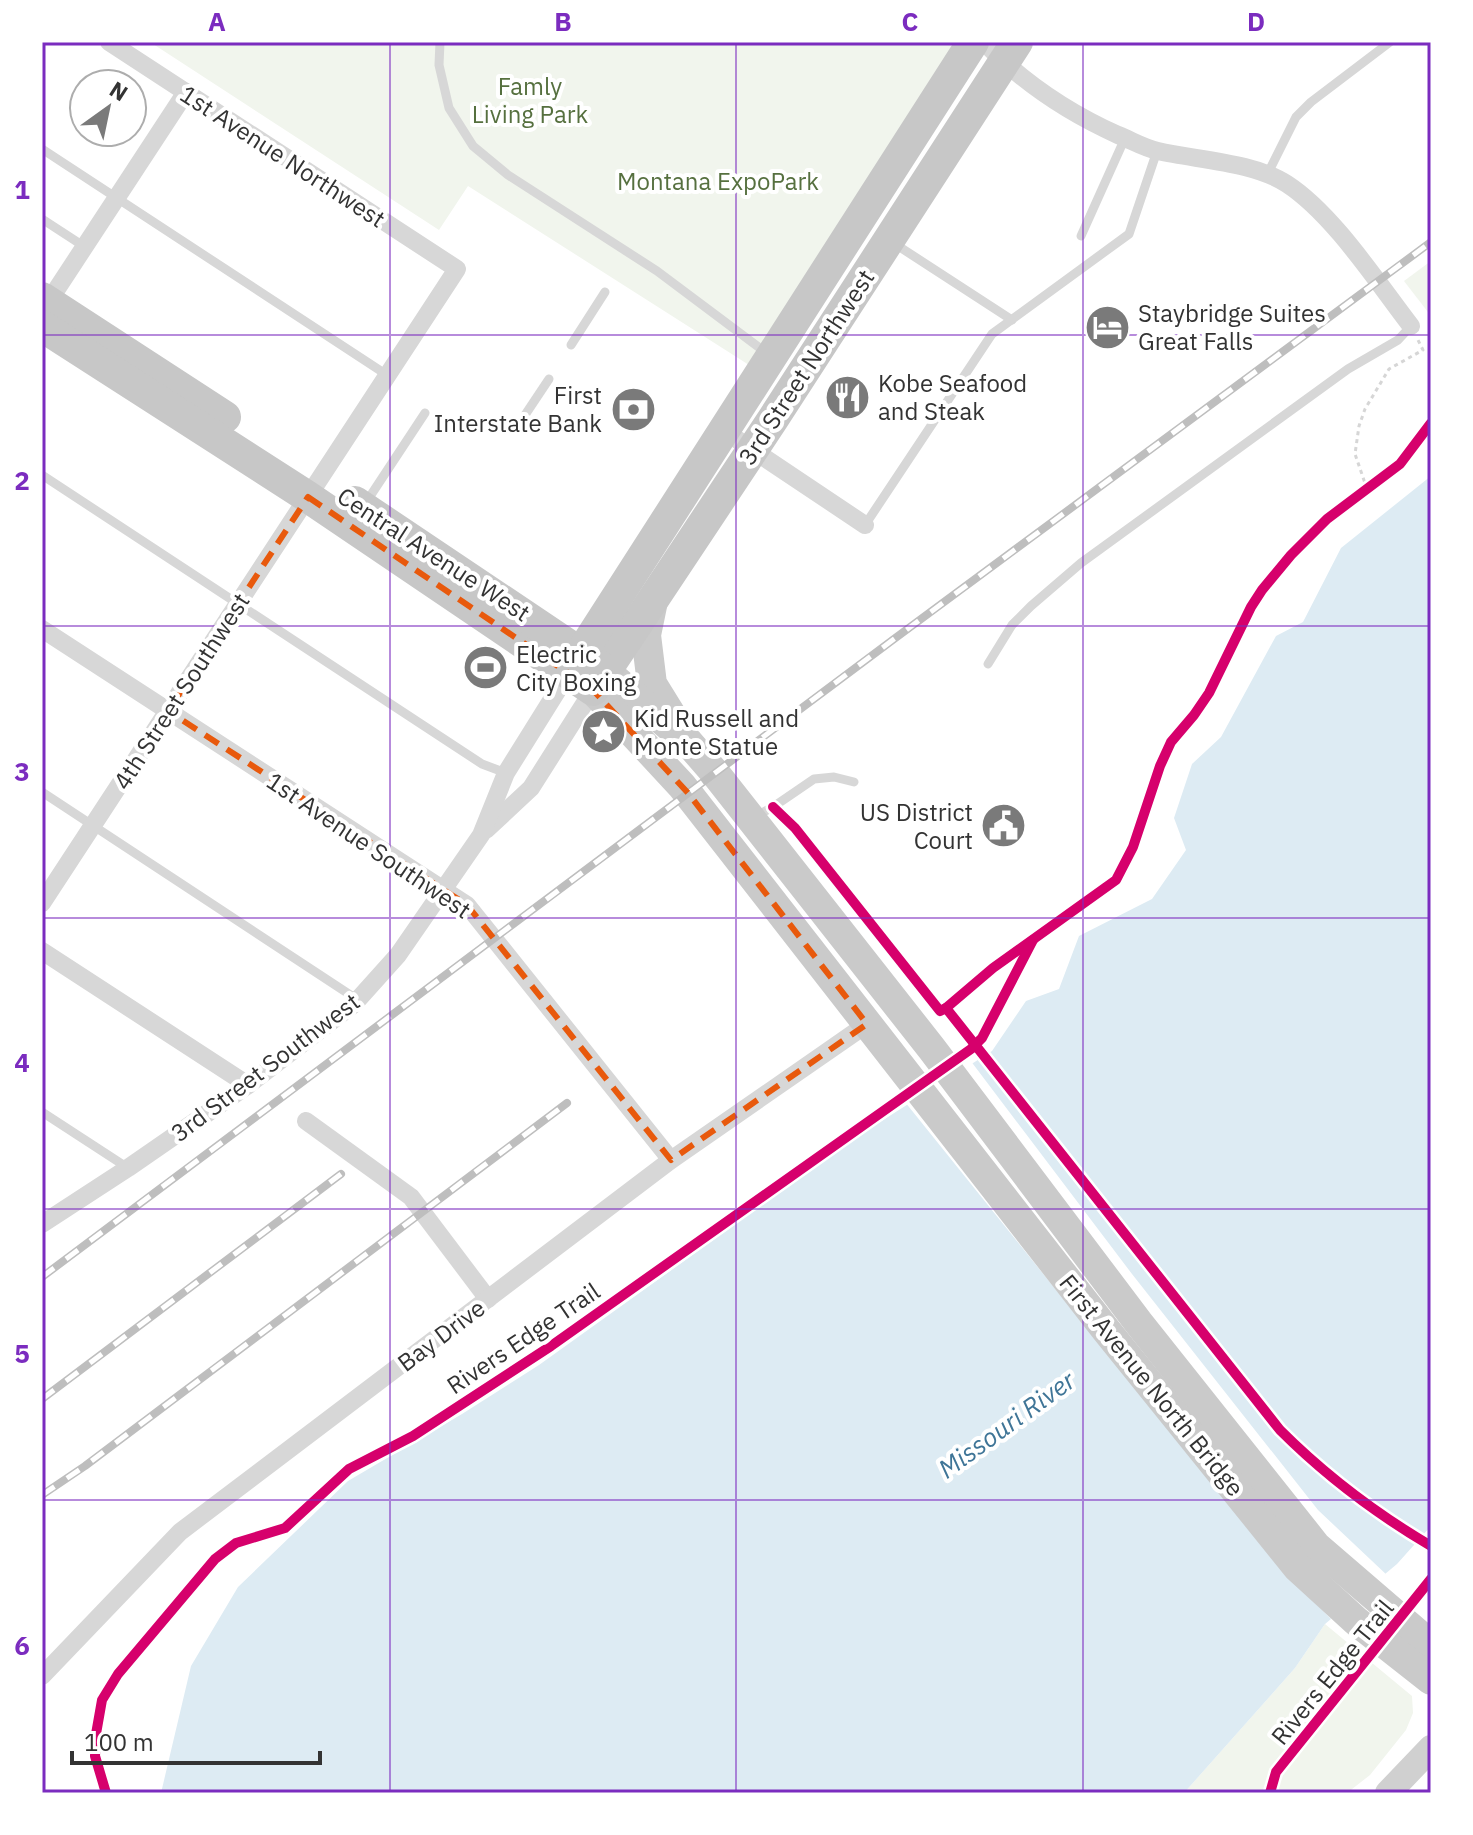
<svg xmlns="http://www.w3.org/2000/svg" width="1473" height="1835" viewBox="0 0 1473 1835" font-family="'IBM Plex Sans',sans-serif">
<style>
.green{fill:#f1f5ed}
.water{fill:#ddebf3}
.pier{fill:#fff}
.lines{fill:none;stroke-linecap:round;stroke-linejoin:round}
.path{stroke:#d6d6d6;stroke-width:3;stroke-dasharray:4 4;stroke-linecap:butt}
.service{stroke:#d7d7d7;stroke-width:9}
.minor{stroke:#d7d7d7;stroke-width:18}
.secondary{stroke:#d0d0d0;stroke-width:26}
.primary{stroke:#cacaca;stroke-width:30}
.trunk{stroke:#c7c7c7;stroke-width:32}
.rail-casing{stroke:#bebebe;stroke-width:8}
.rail{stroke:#fff;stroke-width:5;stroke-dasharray:15;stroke-linecap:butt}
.cycleway-casing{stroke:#fff;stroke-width:15}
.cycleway{stroke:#d6006c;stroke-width:10}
.marked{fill:none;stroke:#e8590c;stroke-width:6;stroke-dasharray:16 10;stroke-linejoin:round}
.grid{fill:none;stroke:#7b2cbf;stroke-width:2;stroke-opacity:0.55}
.labels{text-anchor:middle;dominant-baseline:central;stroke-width:8;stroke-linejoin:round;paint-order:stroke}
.park-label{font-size:24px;fill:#56703f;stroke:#fff}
.street-label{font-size:24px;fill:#333;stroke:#fff}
.poi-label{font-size:24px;fill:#333;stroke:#fff;text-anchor:start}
.water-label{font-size:26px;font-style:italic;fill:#3f7597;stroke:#fff}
.neatline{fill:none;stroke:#7b2cbf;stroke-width:3}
.grid-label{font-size:26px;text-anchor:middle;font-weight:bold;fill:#7b2cbf}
</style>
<rect width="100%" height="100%" fill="#fff"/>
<g class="green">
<polygon points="150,42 973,42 760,372 468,186 439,230"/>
<polygon points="1431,261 1431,316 1404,281"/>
<polygon points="1325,1624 1412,1696 1413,1713 1406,1730 1370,1775 1347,1793 1184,1793 1295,1668"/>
</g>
<polygon class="water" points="1431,476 1431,1526 1397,1564 1325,1624 1295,1668 1184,1793 161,1793 191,1666 238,1587 348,1481 462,1414 539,1365 861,1134 992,1051 1026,1001 1059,989 1079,936 1152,899 1186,850 1174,818 1192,764 1221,737 1276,636 1303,622 1341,548"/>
<polygon class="pier" points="970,1060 1132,1274 1318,1510 1389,1577 1334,1622 1274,1561 905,1102"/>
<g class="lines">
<polyline class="path" points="1367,489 1355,454 1359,426 1365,409 1389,369 1423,350 1418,340"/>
<g class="service">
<polyline points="440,42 439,65 449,108 473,146 508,175 657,271 768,354"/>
<polyline points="42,149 387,375"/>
<polyline points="1267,175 1296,117 1311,102 1390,42"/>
<polyline points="42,219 85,247"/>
<polyline points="1081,236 1125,138"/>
<polyline points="892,242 1012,320"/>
<polyline points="571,345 605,292"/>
<polyline points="523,418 549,379"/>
<polyline points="42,475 482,764 506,773"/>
<polyline points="365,504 425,413"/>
<polyline points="865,525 992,334 1129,234 1157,151"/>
<polyline points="988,664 1012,625 1031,606 1081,563 1348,369 1398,340 1411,326"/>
<polyline points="42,792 358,1000"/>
<polyline points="754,817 773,807 814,779 834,777 854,782"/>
<polyline points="42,1112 128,1168"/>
</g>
<g class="minor">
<path d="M984 42C1023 83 1067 112 1118 135 1131 140 1144 148 1158 151 1197 160 1254 162 1287 184 1333 214 1377 282 1411 326"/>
<polyline points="45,307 186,92"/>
<polyline points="723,430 865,525"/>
<polyline points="42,629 467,905 671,1160"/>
<polyline points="486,830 531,788 593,690"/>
<polyline points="42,903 457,269 109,42"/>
<polyline points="42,951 248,1085"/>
<polyline points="306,1121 411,1197 488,1299"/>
<polyline points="42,1224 128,1168 248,1085 354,1004 398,955 481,835 506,773 569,672"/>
<polyline points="42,1676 180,1532 671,1160 867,1024"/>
</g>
<polyline class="secondary" points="1388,1793 1431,1748"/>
<g class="primary">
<polyline points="653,601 646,635 652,684 673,718"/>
<polyline points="604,670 689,743 715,773 932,1049 1138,1322 1316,1546 1431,1645"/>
<polyline points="593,690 682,786 1106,1330 1298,1568 1356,1621 1431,1680"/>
</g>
<g class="trunk">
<polyline points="42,298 225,417"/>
<polyline points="42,326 308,497 593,690 773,419 1017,42"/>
<polyline points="355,502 598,665"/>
<polyline points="569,672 973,42"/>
</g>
<defs>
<g id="rail">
<polyline points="42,1277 894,639 1431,242"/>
<polyline points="42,1399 341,1174"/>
<polyline points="42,1495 85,1466 567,1103"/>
</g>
</defs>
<use href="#rail" class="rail-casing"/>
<use href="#rail" class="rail"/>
<defs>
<g id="cycleway">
<path d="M773 807 795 828 940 1011 946 1008 1280 1430C1326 1476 1375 1513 1431 1546"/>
<polyline points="946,1008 993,968 1116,880 1133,847 1160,766 1171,742 1194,715 1209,693 1251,607 1262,590 1291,555 1327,519 1400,464 1431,423"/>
<polyline points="106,1793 95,1756 96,1734 102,1700 118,1674 215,1559 236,1543 285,1528 349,1469 413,1436 551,1346 971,1049 982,1038 1033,940"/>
<polyline points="1270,1793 1276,1772 1431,1579"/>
</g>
</defs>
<use href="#cycleway" class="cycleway-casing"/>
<use href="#cycleway" class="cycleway"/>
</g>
<path class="marked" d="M308 497 593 690 688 793 867 1024 671 1160 467 905 168 711Z"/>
<path class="grid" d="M390 42V1793M736 42V1793M1083 42V1793M42 335H1431M42 626H1431M42 918H1431M42 1209H1431M42 1500H1431"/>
<defs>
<symbol id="hotel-disc" viewBox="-11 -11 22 22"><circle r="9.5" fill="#7a7a7a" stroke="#fff"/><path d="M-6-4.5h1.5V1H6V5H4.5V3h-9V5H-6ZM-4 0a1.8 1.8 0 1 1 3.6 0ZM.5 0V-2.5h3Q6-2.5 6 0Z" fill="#fff"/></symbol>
<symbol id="restaurant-disc" viewBox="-11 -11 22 22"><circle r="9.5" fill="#7a7a7a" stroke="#fff"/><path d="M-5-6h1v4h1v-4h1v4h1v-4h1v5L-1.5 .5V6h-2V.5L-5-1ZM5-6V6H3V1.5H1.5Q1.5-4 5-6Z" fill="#fff"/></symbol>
<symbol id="bank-disc" viewBox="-11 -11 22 22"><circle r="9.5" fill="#7a7a7a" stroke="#fff"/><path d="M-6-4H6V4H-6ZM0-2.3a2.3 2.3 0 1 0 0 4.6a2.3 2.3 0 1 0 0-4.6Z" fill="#fff"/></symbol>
<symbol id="stadium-disc" viewBox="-11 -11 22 22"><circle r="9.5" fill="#7a7a7a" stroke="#fff"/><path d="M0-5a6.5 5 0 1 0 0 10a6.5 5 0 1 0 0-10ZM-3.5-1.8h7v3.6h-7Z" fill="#fff"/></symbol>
<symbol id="sight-disc" viewBox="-11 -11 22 22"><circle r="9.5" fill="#7a7a7a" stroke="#fff"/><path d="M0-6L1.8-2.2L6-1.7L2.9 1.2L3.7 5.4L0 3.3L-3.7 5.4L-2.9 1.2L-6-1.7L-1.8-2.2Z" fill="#fff"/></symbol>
<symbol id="civic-disc" viewBox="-11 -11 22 22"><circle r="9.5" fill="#7a7a7a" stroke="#fff"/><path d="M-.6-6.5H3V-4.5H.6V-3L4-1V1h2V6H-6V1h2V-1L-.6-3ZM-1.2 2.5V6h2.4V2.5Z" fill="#fff"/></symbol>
</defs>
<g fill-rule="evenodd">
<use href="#hotel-disc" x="1082" y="302" width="51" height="51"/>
<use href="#restaurant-disc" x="822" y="372" width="51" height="51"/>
<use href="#bank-disc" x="608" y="384" width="51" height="51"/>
<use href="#stadium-disc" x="460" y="642" width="51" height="51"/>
<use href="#sight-disc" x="578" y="706" width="51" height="51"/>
<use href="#civic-disc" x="978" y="800" width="51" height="51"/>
</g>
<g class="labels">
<g class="park-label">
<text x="530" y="86">Famly<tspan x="530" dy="28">Living Park</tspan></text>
<text x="718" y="181">Montana ExpoPark</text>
</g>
<g class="street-label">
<text transform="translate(283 156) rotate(33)">1st Avenue Northwest</text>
<text transform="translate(806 367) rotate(-57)">3rd Street Northwest</text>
<text transform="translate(434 554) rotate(33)">Central Avenue West</text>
<text transform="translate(181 691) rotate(-57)">4th Street Southwest</text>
<text transform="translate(369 845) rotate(34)">1st Avenue Southwest</text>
<text transform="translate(265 1067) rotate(-37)">3rd Street Southwest</text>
<text transform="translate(441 1335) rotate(-37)">Bay Drive</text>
<text transform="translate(523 1338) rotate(-34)">Rivers Edge Trail</text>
<text transform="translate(1152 1385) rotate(51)">First Avenue North Bridge</text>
<text transform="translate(1332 1672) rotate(-51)">Rivers Edge Trail</text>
</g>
<g class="poi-label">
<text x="1138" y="313">Staybridge Suites<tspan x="1138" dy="28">Great Falls</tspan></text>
<text x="878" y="383">Kobe Seafood<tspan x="878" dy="28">and Steak</tspan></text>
<text x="602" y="395" text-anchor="end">First<tspan x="602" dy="28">Interstate Bank</tspan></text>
<text x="516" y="654">Electric<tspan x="516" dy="28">City Boxing</tspan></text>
<text x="634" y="718">Kid Russell and<tspan x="634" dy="28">Monte Statue</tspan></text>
<text x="973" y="812" text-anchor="end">US District<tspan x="973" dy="28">Court</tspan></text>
</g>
<g class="water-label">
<text transform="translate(1006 1424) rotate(-36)">Missouri River</text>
</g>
</g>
<rect width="1473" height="1835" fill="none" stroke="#ffffff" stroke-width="88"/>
<g transform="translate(108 108) rotate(33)"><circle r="38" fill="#ffffff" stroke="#adadad" stroke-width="2"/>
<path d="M0-6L14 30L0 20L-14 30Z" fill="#7a7a7a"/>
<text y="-12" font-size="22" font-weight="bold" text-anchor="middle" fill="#333333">N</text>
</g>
<path d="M72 1751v12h248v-12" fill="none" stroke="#333333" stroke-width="4"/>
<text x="84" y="1751" font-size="24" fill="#333333" stroke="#ffffff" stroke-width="6" paint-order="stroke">100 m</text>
<rect x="44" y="44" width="1385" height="1747" class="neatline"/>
<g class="grid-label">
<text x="217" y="31">A</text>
<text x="563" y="31">B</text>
<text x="910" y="31">C</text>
<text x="1256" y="31">D</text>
<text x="22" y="199">1</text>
<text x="22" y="490">2</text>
<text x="22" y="781">3</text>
<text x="22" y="1072">4</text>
<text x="22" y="1363">5</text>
<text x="22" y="1655">6</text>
</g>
</svg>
